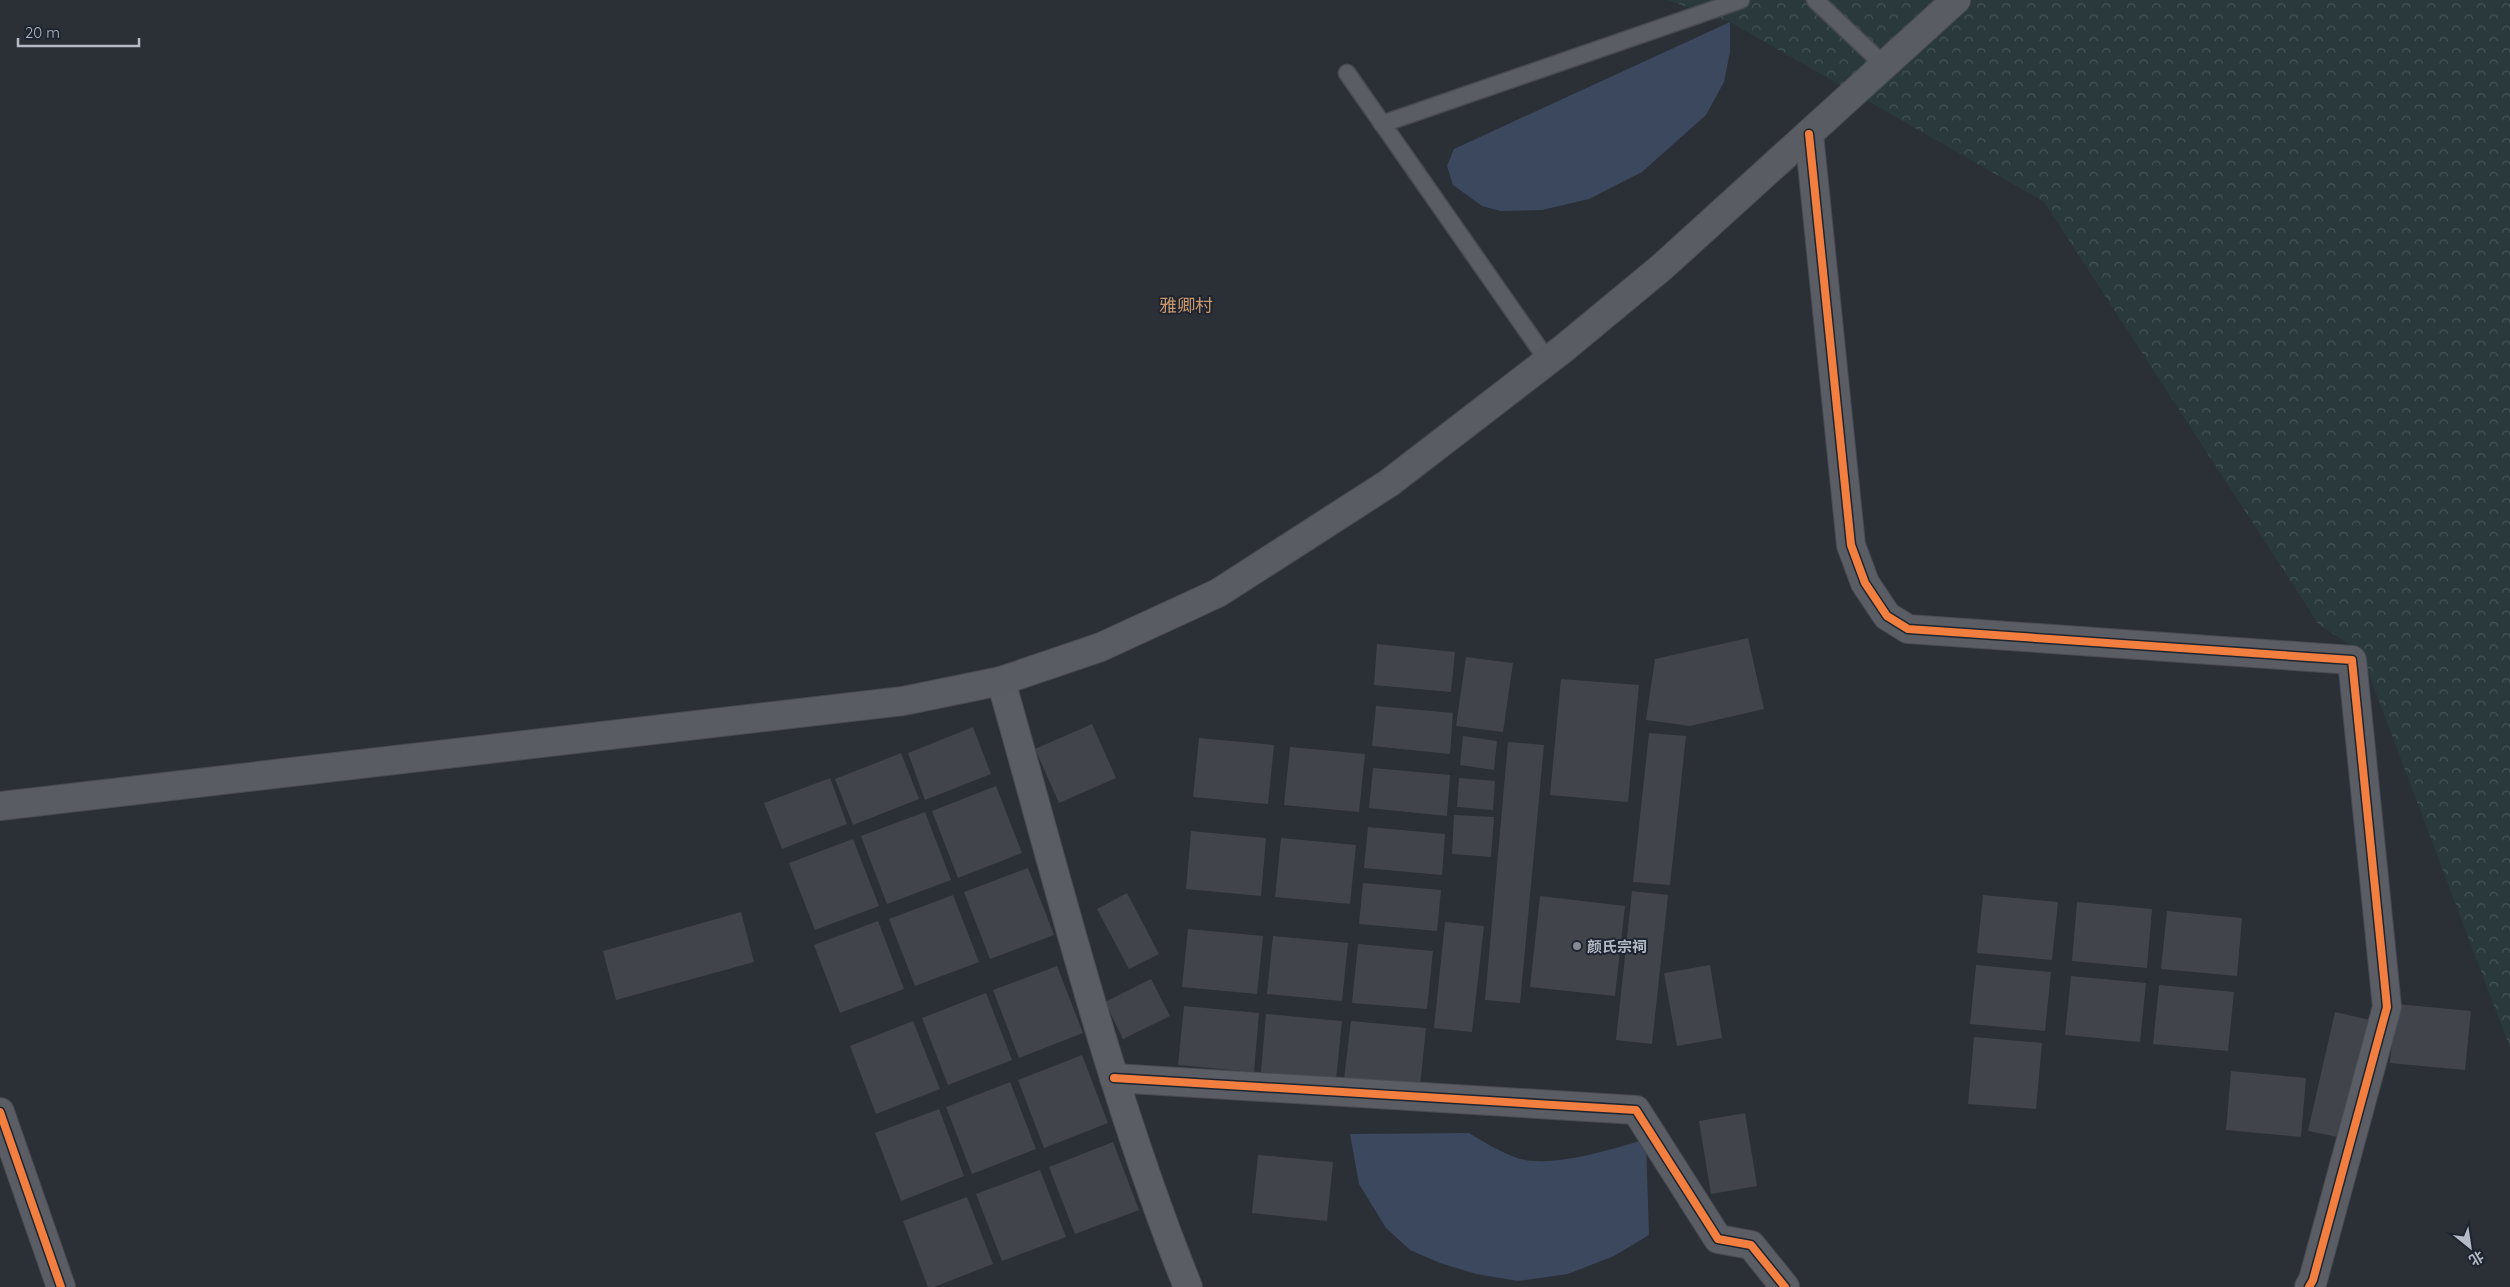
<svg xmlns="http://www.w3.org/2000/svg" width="2510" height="1287" viewBox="0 0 2510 1287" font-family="Quicksand,'Noto Sans SC',sans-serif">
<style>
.forest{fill:url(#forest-crowns)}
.water{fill:#3b485e}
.building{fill:#41454b}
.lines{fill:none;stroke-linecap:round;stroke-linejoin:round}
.service-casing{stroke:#484b51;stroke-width:19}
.minor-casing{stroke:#484b51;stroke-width:30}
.secondary-casing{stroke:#484b51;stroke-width:30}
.service{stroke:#5a5d64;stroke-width:16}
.minor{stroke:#5a5d64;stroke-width:28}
.secondary{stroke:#595c62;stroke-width:28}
.cycleway-casing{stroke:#1e2530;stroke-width:11}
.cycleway{stroke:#f27e40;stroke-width:8}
.poi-dot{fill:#858a94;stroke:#1e2530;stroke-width:2}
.labels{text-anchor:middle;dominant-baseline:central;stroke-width:4;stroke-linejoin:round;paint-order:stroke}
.poi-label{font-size:15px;font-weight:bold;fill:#b5bbc6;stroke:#1e2530;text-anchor:start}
.quarter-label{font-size:18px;fill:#ca986c;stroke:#1e2530}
</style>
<defs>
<pattern id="forest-crowns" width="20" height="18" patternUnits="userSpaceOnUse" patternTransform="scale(1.25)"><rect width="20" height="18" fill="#29393c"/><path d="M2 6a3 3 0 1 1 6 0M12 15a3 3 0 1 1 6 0" fill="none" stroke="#465457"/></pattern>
</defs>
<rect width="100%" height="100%" fill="#2b2f36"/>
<polygon class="forest" points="1667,0 2510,0 2510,1048 2360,651 2319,625 2044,202 1730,22"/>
<g class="water">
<polygon points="1730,22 1730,52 1724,82 1706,115 1642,172 1589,199 1542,210 1500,211 1482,206 1453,185 1447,166 1454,149"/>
<path d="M1469 1133C1484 1142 1500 1152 1517 1158 1551 1169 1613 1149 1646 1139L1649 1235 1614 1256 1568 1274 1518 1281 1476 1274 1440 1263 1410 1250 1386 1228 1359 1184 1350 1134Z"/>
</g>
<g class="building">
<polygon points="1748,638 1764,709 1690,726 1646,720 1655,659"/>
<polygon points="1377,644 1455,652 1451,692 1374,685"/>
<polygon points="1466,657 1513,663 1503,732 1456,726"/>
<polygon points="1561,679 1639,685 1628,802 1550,795"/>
<polygon points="1376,706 1453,713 1450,754 1372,746"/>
<polygon points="1092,724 1116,778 1059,803 1035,749"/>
<polygon points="973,727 991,774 925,800 908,753"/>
<polygon points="1649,733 1686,736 1670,885 1633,882"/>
<polygon points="1463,736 1497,741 1494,770 1460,765"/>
<polygon points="1199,738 1274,745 1268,804 1193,797"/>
<polygon points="1508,742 1544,745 1520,1003 1485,1000"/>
<polygon points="1290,747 1365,754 1359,812 1284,805"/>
<polygon points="901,753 919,799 853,825 835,779"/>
<polygon points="1373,768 1450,775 1447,816 1369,808"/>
<polygon points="830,778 847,824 782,849 764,803"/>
<polygon points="1459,778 1495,781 1493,810 1457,807"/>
<polygon points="996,786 1022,853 958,878 932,811"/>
<polygon points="925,812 951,880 887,904 861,836"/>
<polygon points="1454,815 1494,817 1491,857 1452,854"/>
<polygon points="1368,827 1445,834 1442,875 1364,868"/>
<polygon points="1191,831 1266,838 1261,896 1186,889"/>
<polygon points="1281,838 1356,845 1350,904 1275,897"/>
<polygon points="853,839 879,906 815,930 789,863"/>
<polygon points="1028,868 1054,935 990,959 964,892"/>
<polygon points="1363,883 1441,890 1437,931 1359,924"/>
<polygon points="1632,891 1668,895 1652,1044 1616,1040"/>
<polygon points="1127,893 1159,954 1129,969 1097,909"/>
<polygon points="953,895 979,962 915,986 889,919"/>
<polygon points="1983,895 2058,902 2052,960 1977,953"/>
<polygon points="1540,896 1625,906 1615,996 1530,987"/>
<polygon points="2077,902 2152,909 2147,968 2072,961"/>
<polygon points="2167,911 2242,918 2237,976 2161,969"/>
<polygon points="741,912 754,962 616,1000 603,951"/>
<polygon points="878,921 904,989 840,1013 814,945"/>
<polygon points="1445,922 1484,926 1472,1032 1434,1028"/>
<polygon points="1188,929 1263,936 1257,994 1182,987"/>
<polygon points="1273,936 1348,943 1342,1001 1267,994"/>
<polygon points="1358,944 1433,951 1427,1009 1352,1003"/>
<polygon points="1710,965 1722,1038 1677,1046 1664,973"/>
<polygon points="1976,965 2051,972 2045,1031 1970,1024"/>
<polygon points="1057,966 1083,1033 1019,1058 993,990"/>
<polygon points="2071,976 2146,983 2140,1042 2065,1035"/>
<polygon points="1151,979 1170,1016 1123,1039 1105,1002"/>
<polygon points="2159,985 2234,992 2228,1051 2153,1044"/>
<polygon points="986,993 1012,1060 948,1085 922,1018"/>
<polygon points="2396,1004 2471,1011 2465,1070 2390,1063"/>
<polygon points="1184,1006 1259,1013 1254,1072 1178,1065"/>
<polygon points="2335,1012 2370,1020 2343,1138 2308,1131"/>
<polygon points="1266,1014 1342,1021 1336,1079 1261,1072"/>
<polygon points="913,1021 940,1089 876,1114 850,1046"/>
<polygon points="1351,1021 1426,1028 1420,1086 1344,1079"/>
<polygon points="1974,1037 2042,1043 2036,1109 1968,1104"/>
<polygon points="1082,1055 1108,1123 1044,1148 1018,1080"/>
<polygon points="2231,1071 2306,1078 2301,1137 2226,1130"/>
<polygon points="1010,1082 1036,1149 972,1174 946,1107"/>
<polygon points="939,1109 964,1176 901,1201 875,1133"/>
<polygon points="1745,1113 1757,1186 1711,1194 1699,1121"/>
<polygon points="1113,1142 1139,1210 1075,1234 1049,1167"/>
<polygon points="1258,1155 1333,1162 1327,1221 1252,1213"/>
<polygon points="1040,1170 1066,1237 1002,1261 976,1194"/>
<polygon points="967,1197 993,1264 934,1287 928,1287 903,1221"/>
</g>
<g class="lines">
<defs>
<g id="service">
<polyline points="1815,0 1884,65"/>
<polyline points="1347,73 1548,361"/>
<polyline points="1382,124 1741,0"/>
</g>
<g id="minor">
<polyline points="1809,134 1851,545 1865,583 1887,616 1908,629 2352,660 2387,1007 2313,1280 2309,1287"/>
<path d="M1001 681C1059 884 1109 1091 1188 1287"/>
<polyline points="1114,1078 1636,1110 1718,1239 1751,1245 1785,1287"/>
<polyline points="0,1112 61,1287"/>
</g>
<polyline id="secondary" points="0,806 903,701 1001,681 1101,647 1218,593 1389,483 1563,349 1662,267 1956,0"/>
</defs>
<use href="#service" class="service-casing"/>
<use href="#minor" class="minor-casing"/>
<use href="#secondary" class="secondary-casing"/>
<use href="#service" class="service"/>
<use href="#minor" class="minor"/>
<use href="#secondary" class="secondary"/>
<defs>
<g id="cycleway">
<polyline points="1809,134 1851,545 1865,583 1887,616 1908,629 2352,660 2387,1007 2313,1280 2309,1287"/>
<polyline points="1114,1078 1636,1110 1718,1239 1751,1245 1785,1287"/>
<polyline points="0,1112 61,1287"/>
</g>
</defs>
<use href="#cycleway" class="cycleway-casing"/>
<use href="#cycleway" class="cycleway"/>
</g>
<circle class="poi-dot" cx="1577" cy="946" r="5"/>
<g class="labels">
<g class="poi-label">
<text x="1587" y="946">颜氏宗祠</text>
</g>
<g class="quarter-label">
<text x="1186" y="305">雅卿村</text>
</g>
</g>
<g transform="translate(2470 1247) rotate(150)" stroke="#1e2530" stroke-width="4" paint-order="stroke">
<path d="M0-4L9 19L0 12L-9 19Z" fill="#b5bbc6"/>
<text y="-8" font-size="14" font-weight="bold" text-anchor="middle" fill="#b5bbc6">北</text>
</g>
<path d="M18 38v8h121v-8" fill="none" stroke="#b5bbc6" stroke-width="2.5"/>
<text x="25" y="38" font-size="15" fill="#b5bbc6" stroke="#1e2530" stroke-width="4" paint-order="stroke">20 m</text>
</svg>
